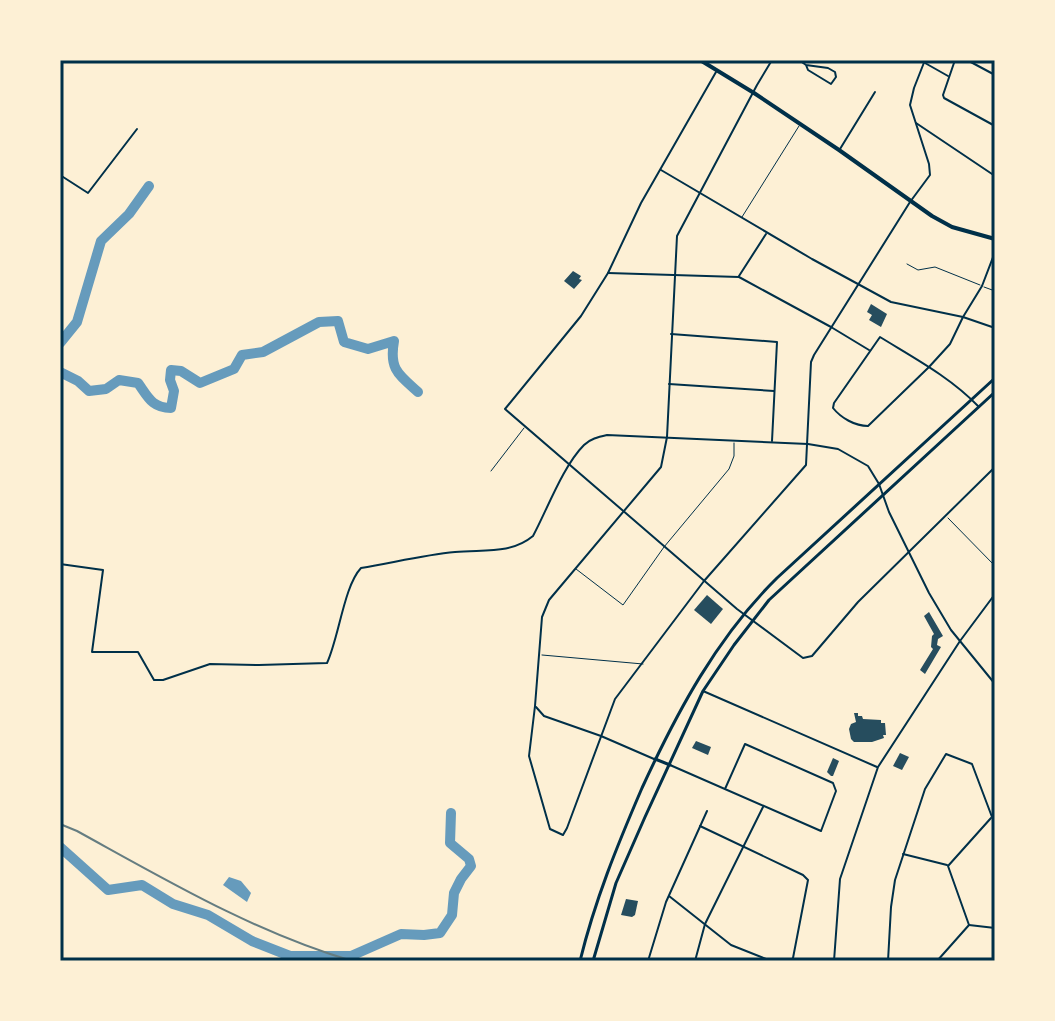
<svg xmlns="http://www.w3.org/2000/svg" width="1055" height="1021" viewBox="0 0 1055 1021" font-family="'Space Grotesk',sans-serif">
<style>
.water{fill:#669bbc}
.lines{fill:none;stroke-linecap:round;stroke-linejoin:round}
.river{stroke:#669bbc;stroke-width:10}
.building{fill:#264d5e}
.service{stroke:#003049;stroke-width:1}
.minor{stroke:#003049;stroke-width:2}
.tertiary{stroke:#003049;stroke-width:3}
.secondary{stroke:#003049;stroke-width:4}
.rail{stroke:#657d81;stroke-width:2}
.neatline{fill:none;stroke:#003049;stroke-width:3}
</style>
<rect width="100%" height="100%" fill="#fdf0d5"/>
<polygon class="water" points="229,877 241,881 251,893 247,902 223,885"/>
<g class="lines">
<g class="river">
<polyline points="60,343 77,322 101,241 129,214 149,186"/>
<path d="M60 372 78 381 89 391 106 389 119 380 138 383C148 397 152 408 171 408L174 391 170 380 171 370 181 371 200 383 234 369 242 355 263 352 319 322 338 321 344 342 368 349 394 341C389 369 398 374 418 392"/>
<polyline points="60,847 108,890 142,885 173,904 208,915 252,941 290,956 351,956 401,934 424,935 440,933 452,915 454,893 461,879 471,866 469,859 450,843 451,813"/>
</g>
</g>
<g class="building">
<polygon points="573,271 581,276 579,279 582,280 574,289 564,281"/>
<polygon points="871,304 887,314 881,327 869,320 872,315 867,312"/>
<polygon points="707,595 723,609 711,624 694,610"/>
<polygon points="929,612 943,636 938,639 937,645 941,647 925,674 920,670 933,649 931,647 932,636 934,634 924,616"/>
<polygon points="854,713 858,713 858,716 862,716 863,719 881,720 881,723 885,723 886,735 883,735 884,738 872,742 854,742 851,739 849,729 851,724 856,722"/>
<polygon points="696,741 711,747 708,755 692,748"/>
<polygon points="900,753 909,757 902,770 893,766"/>
<polygon points="833,758 839,761 833,776 831,776 827,772"/>
<polygon points="626,899 638,901 635,915 632,917 621,915"/>
</g>
<g class="lines">
<g class="service">
<polyline points="742,217 799,126"/>
<polyline points="907,264 918,270 935,267 980,285"/>
<polyline points="984,287 995,291"/>
<polyline points="491,471 524,428"/>
<polyline points="948,518 995,566"/>
<polyline points="576,569 623,605 664,547 729,469 734,456 734,443"/>
<polyline points="542,655 643,664"/>
</g>
<g class="minor">
<polyline points="772,60 757,85 677,236 667,437 661,467 549,600 542,617 535,706 529,756 550,829 563,835 567,828 615,699 704,581 806,465 811,362 814,355 910,202 930,175 929,164 910,105 914,88 925,60"/>
<polyline points="799,60 806,65 808,70 831,84 836,77 835,72 828,68 806,65"/>
<polyline points="955,60 943,95 944,98 995,126"/>
<polyline points="967,60 995,75"/>
<polyline points="925,63 948,76"/>
<polyline points="716,72 641,203 608,273 581,316 505,409 737,609 803,658 812,656 858,602 995,467"/>
<polyline points="916,123 995,176"/>
<polyline points="840,149 875,92"/>
<polyline points="661,170 812,259 891,302 963,317 995,328"/>
<polyline points="60,175 88,193 137,129"/>
<polyline points="608,273 739,277 831,327 869,350"/>
<polyline points="739,276 766,234"/>
<polyline points="671,334 777,342 772,441"/>
<polyline points="669,384 774,391"/>
<path d="M978 406C950 377 914 358 880 337L834 403 833 408C841 418 855 426 868 426L929 367 950 344 963 317 982 286 995 252"/>
<path d="M60 564 103 570 92 652H138L154 680H163L210 664 259 665 327 663C339 637 344 586 361 568 392 563 423 555 455 552 482 549 510 555 533 536 547 510 563 466 584 445 590 439 598 437 607 435L808 444 838 449 868 466 879 484 889 512 929 593 951 630 995 684"/>
<polyline points="703,691 877,767"/>
<polyline points="536,707 544,716 601,736 654,759"/>
<polyline points="670,765 821,831 836,791 833,783 745,744 725,789"/>
<polyline points="700,826 803,875 808,880 793,958 790,961"/>
<polyline points="903,854 947,865"/>
<polyline points="669,896 731,945 771,961"/>
<polyline points="969,925 995,928"/>
<polyline points="648,961 666,902 707,811"/>
<polyline points="695,961 705,924 763,807"/>
<polyline points="834,961 840,879 878,767 960,641 995,594"/>
<polyline points="888,961 891,907 895,880 925,789 946,754 972,764 992,817 995,817"/>
<polyline points="937,961 969,925 948,866 991,818"/>
</g>
<g class="tertiary">
<polyline points="655,759 670,765"/>
<path d="M580 961C595 900 617 846 642 788 677 712 717 637 777 578L995 378"/>
<polyline points="593,961 616,883 645,817 703,691 734,645 769,600 995,392"/>
</g>
<polyline class="secondary" points="700,60 754,93 839,150 932,216 952,227 995,239"/>
<path class="rail" d="M60 824 77 831C166 880 254 932 352 961"/>
</g>
<rect width="1055" height="1021" fill="none" stroke="#fdf0d5" stroke-width="124"/>
<rect x="62" y="62" width="931" height="897" class="neatline"/>
</svg>
